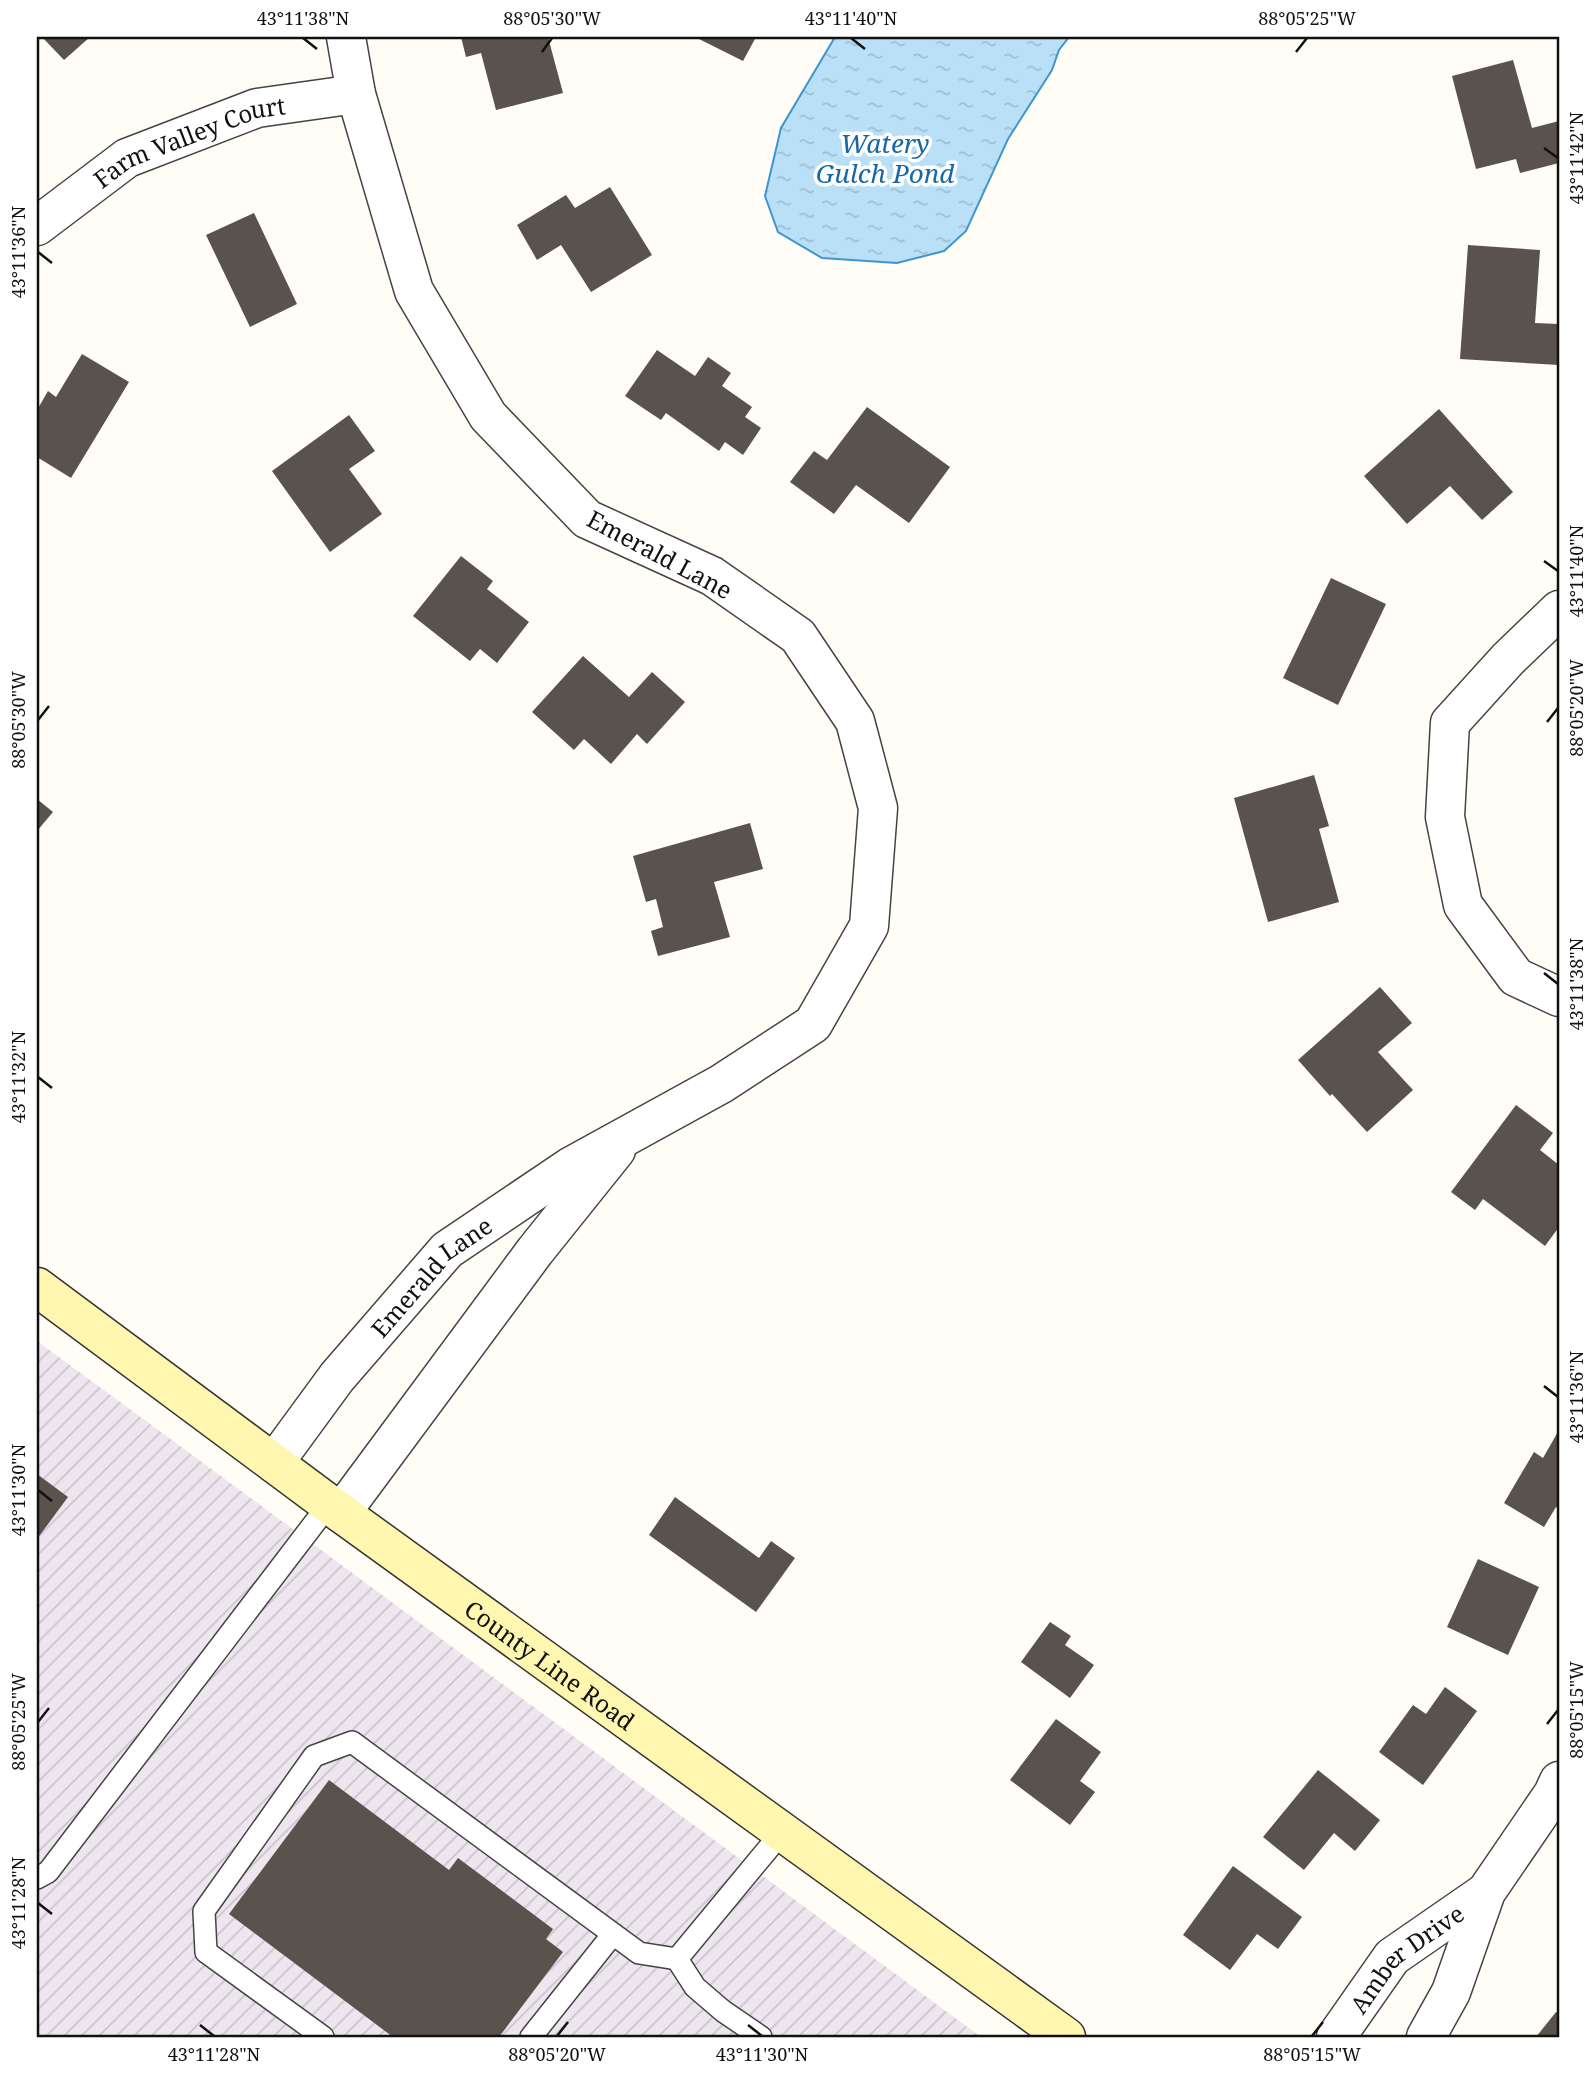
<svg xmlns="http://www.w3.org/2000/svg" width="1596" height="2074" viewBox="0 0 1596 2074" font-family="'Noto Serif',serif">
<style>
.industrial{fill:url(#industrial-furrows)}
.water{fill:url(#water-ripples);stroke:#3f96cf;stroke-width:2}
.building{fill:#5a524d}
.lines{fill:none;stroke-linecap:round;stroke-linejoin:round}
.service-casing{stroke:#444;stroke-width:24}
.minor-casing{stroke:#444;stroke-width:41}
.secondary-casing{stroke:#333;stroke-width:41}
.service{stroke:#fff;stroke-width:21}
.minor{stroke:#fff;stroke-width:38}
.secondary{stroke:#fff6b0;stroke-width:38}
.ticks{fill:none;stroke:#111;stroke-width:2.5}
.labels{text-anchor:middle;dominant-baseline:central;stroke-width:7;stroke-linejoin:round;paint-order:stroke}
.street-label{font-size:24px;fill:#111;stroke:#fff}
.water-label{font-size:26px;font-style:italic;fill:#1768a6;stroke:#fff}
.neatline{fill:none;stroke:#111;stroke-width:2.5}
.ticks-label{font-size:18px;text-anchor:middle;fill:#111}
</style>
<defs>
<pattern id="industrial-furrows" width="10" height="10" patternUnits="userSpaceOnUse" patternTransform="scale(1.75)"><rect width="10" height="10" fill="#eee6ef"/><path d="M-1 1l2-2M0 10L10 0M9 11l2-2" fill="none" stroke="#cbc4cc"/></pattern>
<pattern id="water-ripples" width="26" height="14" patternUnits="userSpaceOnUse" patternTransform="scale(1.75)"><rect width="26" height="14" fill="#b9e0f7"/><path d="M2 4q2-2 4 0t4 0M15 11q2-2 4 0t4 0" fill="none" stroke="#9ebfd3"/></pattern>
</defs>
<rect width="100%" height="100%" fill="#fffdf5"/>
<polygon class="industrial" points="37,1341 210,1468 981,2037 37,2037"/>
<polygon class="water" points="835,37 1069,37 1059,50 1052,70 1008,139 966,231 944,251 897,263 822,258 778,232 765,196 781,128"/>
<g class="building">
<polygon points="42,37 90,37 64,60"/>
<polygon points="461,37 548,37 563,93 496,110 481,53 466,57"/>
<polygon points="695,37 756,37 743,61"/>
<polygon points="1513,60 1532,128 1559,121 1559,163 1520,173 1516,159 1476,169 1452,76"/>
<polygon points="610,187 652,255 591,292 561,245 537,260 517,225 566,195 575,208"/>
<polygon points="254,213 297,304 250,327 206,235"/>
<polygon points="1468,245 1540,250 1535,323 1559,324 1559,365 1460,359"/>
<polygon points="657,350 695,376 708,357 731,373 722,386 752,407 745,417 761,428 743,455 725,442 719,451 666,413 661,420 625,396"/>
<polygon points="82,354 129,382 71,478 37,457 37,410 48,391 56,397"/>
<polygon points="867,407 950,467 909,523 856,485 834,514 790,482 814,451 827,460"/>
<polygon points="1439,409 1513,492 1482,520 1450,486 1407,524 1364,476"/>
<polygon points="349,415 375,451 349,469 382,514 330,552 272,471"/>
<polygon points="461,556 493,581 487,589 529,622 497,663 480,649 470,661 413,616"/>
<polygon points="1331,578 1386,604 1338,705 1283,678"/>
<polygon points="583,656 629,697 652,672 685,702 647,744 637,734 611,764 584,739 574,750 532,712"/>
<polygon points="1314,775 1329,826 1319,829 1339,902 1268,922 1234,798"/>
<polygon points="37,799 53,812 37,831"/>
<polygon points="750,823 763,869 714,882 730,937 658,956 651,931 663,927 656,899 646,902 633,856"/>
<polygon points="1380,987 1412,1023 1378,1052 1413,1090 1367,1132 1332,1094 1330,1096 1298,1060"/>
<polygon points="1516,1105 1553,1133 1540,1150 1559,1165 1559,1227 1545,1246 1483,1199 1475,1210 1451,1192"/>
<polygon points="1559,1430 1559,1508 1556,1507 1544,1527 1504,1503 1534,1452 1543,1458"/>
<polygon points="37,1474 68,1497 37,1539"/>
<polygon points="675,1497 759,1558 771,1541 795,1558 756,1612 649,1535"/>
<polygon points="1478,1559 1539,1587 1508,1655 1447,1627"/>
<polygon points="1050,1622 1071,1636 1065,1645 1094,1665 1070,1698 1021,1662"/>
<polygon points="1445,1687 1477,1711 1423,1785 1379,1752 1413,1705 1426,1714"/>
<polygon points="1056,1719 1101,1752 1080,1781 1095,1792 1070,1825 1010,1780"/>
<polygon points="1318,1770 1380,1820 1355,1851 1334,1833 1304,1870 1263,1837"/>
<polygon points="329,1780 449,1870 458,1858 553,1929 546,1939 563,1952 499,2037 393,2037 229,1914"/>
<polygon points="1233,1866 1302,1917 1278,1949 1257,1934 1230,1970 1183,1935"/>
<polygon points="1556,2012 1559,2014 1559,2037 1536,2037"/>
</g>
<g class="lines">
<defs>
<g id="service">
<polyline points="37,1878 48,1872 329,1504"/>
<polyline points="677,1959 695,1987 723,2011 761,2037"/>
<polyline points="323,2037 206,1952 204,1911 314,1756 352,1742 639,1953 677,1959 782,1832"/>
<polyline points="531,2037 613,1934"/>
</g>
<g id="minor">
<path id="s1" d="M37 226 127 158 257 108 356 94"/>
<polyline points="1559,610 1508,659 1450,723 1445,817 1463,905 1516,977 1559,997"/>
<path id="s2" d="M274 1463 337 1377 447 1250 570 1167 721 1084 813 1024 869 926 878 808 855 721 798 636 712 576 587 519 488 416 414 291 356 94 346 37"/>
<polyline points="341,1513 535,1251 616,1150"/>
<path id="s3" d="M1336 2037 1392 1957 1486 1892"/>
<polyline points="1426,2037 1451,1992 1486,1892 1553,1794 1559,1781"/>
</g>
<g id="secondary">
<path id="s4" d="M37 1287 341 1513 1066 2037"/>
</g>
</defs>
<use href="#service" class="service-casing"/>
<use href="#minor" class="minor-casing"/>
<use href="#secondary" class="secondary-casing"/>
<use href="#service" class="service"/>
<use href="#minor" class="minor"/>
<use href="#secondary" class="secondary"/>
</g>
<path class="ticks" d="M303 38 317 49M851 38 865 49M542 52 552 38M1296 52 1307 38M1544 148 1558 158M38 252 52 263M1544 561 1558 571M38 720 49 706M1547 722 1558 708M1544 973 1558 984M38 1077 52 1088M1544 1386 1558 1397M38 1490 52 1501M38 1722 49 1708M1547 1724 1558 1710M38 1903 52 1914M200 2025 214 2036M748 2025 762 2036M557 2036 568 2022M1312 2036 1323 2022"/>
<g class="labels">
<g class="street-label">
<text stroke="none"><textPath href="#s1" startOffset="177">Farm Valley Court</textPath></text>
<text transform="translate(660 554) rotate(28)">Emerald Lane</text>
<text stroke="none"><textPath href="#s2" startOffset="245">Emerald Lane</textPath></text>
<text stroke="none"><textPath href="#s4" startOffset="637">County Line Road</textPath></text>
<text stroke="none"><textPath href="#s3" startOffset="107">Amber Drive</textPath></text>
</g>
<g class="water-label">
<text x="885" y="143">Watery<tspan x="885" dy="30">Gulch Pond</tspan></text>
</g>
</g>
<rect width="1596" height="2074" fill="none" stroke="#ffffff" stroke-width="77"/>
<rect x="38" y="38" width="1520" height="1998" class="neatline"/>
<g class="ticks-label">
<text x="303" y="25">43°11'38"N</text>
<text x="552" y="25">88°05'30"W</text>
<text x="851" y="25">43°11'40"N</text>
<text x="1307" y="25">88°05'25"W</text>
<text transform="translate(1577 158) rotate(-90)" y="6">43°11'42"N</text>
<text transform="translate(19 252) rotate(-90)" y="6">43°11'36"N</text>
<text transform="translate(1577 571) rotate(-90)" y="6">43°11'40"N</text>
<text transform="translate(1577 708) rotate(-90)" y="6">88°05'20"W</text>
<text transform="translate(19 720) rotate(-90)" y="6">88°05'30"W</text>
<text transform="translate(1577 984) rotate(-90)" y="6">43°11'38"N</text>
<text transform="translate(19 1077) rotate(-90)" y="6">43°11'32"N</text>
<text transform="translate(1577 1397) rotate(-90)" y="6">43°11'36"N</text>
<text transform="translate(19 1490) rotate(-90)" y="6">43°11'30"N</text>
<text transform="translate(1577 1710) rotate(-90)" y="6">88°05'15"W</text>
<text transform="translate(19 1722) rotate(-90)" y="6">88°05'25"W</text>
<text transform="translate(19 1903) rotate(-90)" y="6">43°11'28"N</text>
<text x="214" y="2061">43°11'28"N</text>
<text x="557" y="2061">88°05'20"W</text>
<text x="762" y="2061">43°11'30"N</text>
<text x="1312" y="2061">88°05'15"W</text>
</g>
</svg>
